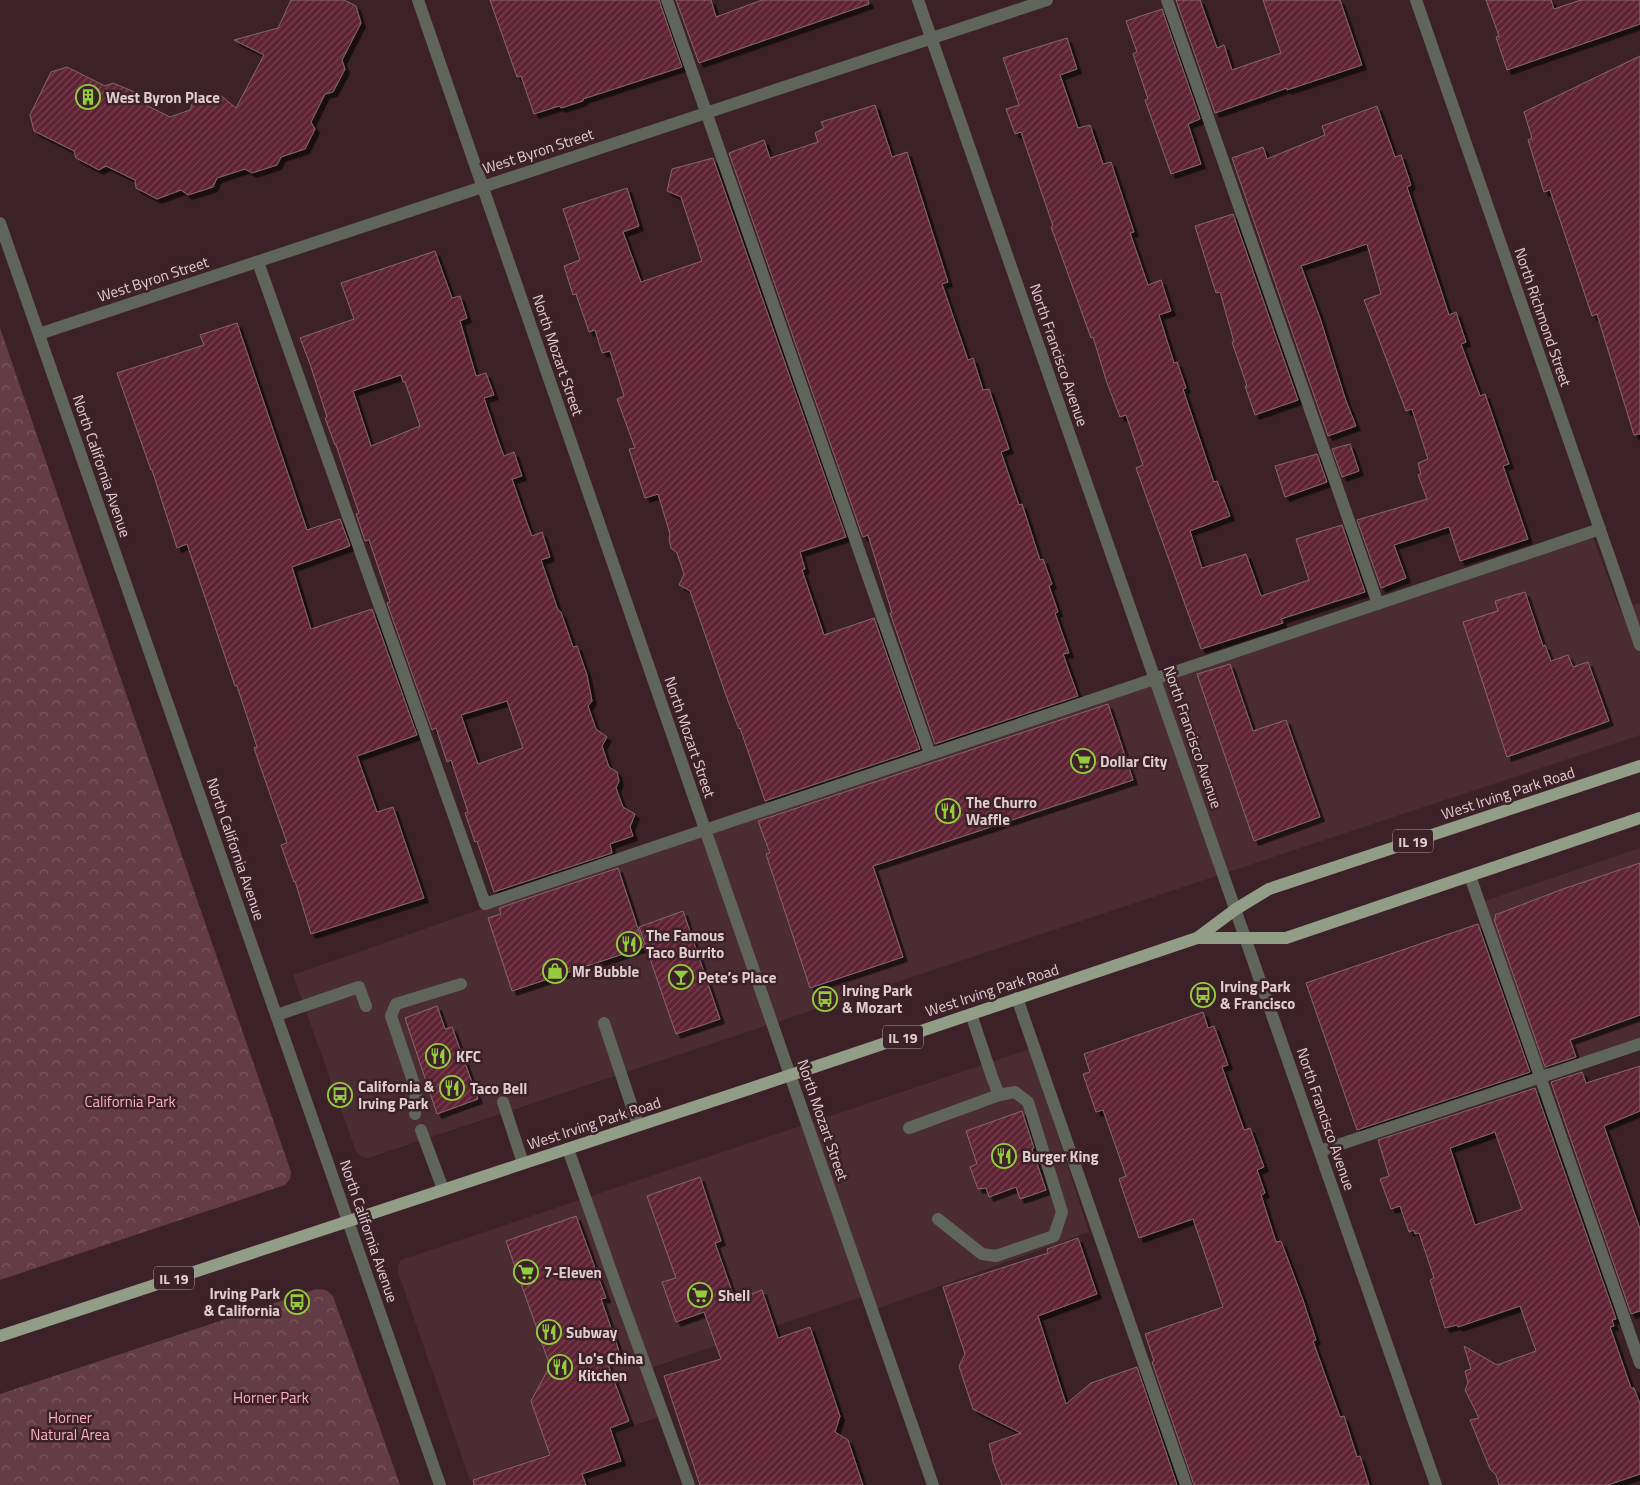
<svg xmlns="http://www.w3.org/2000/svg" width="1640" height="1485" viewBox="0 0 1640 1485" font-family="'Titillium Web',sans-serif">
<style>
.built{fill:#4c2c33}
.park{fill:url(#park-crowns)}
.building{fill:url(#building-hatch);stroke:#86666c;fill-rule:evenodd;filter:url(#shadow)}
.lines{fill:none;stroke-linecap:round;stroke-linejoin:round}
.minor{stroke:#5f6559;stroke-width:12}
.major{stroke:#929d87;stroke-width:12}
.labels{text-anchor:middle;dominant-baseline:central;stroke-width:5;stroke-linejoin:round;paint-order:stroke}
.shield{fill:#3c2228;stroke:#af9a9e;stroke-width:1}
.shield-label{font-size:14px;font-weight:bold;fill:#e0cdd0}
.poi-label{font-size:15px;font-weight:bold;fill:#e0cdd0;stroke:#3c2228;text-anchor:start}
.street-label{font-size:15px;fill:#e0cdd0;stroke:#3c2228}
.park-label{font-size:15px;fill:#fdaebf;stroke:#3c2228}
</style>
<defs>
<pattern id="park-crowns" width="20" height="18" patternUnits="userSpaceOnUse" patternTransform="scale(1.25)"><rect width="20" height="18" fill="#643c45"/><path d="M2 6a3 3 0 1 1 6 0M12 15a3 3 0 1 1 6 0" fill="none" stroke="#7a575f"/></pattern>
<pattern id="building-hatch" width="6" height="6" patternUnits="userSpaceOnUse" patternTransform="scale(1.25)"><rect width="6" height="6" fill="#602435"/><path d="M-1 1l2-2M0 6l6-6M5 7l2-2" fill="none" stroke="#764351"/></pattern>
<filter id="shadow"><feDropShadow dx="4.5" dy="4.5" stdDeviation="0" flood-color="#0009"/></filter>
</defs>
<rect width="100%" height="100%" fill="#3c2228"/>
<g class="built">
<polygon points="1592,535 1620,610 1640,603 1640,735 368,1158 362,1157 356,1151 293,975 696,834"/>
<polygon points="1640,848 1640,1039 1543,1072 1485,901"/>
<polygon points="1030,1049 1089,1232 874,1310 868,1295 647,1369 662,1416 470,1480 398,1272 398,1266 401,1260"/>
</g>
<g class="park">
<polygon points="0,328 291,1172 290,1179 285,1185 0,1280"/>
<polygon points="316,1289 326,1290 333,1296 400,1485 0,1485 0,1394"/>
</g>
<g class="building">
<polygon points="291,0 344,0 356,6 361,23 342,60 345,69 333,92 325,94 311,122 315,129 305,149 281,157 277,165 252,173 245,169 217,178 213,187 188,195 181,190 157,199 136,188 135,180 106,166 99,170 76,158 74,151 34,131 30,115 51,72 67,67 105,86 113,83 137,93 140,102 170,117 190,110 193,102 219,94 236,108 264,55 234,40 278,28"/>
<polygon points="490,0 659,0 682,67 583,99 583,101 561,108 559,106 534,114 521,76 517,77"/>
<polygon points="676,0 711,0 716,17 762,0 868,0 869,4 699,63"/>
<polygon points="1176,0 1200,0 1217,48 1224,45 1232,70 1281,53 1263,0 1340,0 1362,65 1287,90 1287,88 1215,113"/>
<polygon points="1486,0 1551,0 1554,9 1581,0 1640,0 1640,24 1507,70 1496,37 1499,36"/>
<polygon points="1162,9 1200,119 1188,124 1201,164 1171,174 1145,100 1148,99 1133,54 1137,52 1126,21"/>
<polygon points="1067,38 1077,69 1060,75 1078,128 1090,125 1103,164 1111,162 1134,232 1130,233 1148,285 1161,280 1171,311 1159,315 1174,363 1177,362 1186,388 1183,389 1214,482 1217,481 1230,516 1190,531 1202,568 1246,554 1261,596 1309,580 1296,539 1342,525 1365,592 1281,619 1283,623 1201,649 1136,468 1143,465 1126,415 1120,417 1107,383 1093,337 1091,338 1058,246 1051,227 1053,226 1021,132 1015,134 1006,109 1019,105 1003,58"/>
<polygon points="1640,56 1640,434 1634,435 1597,314 1592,316 1550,190 1544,192 1528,140 1532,138 1524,112"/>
<polygon points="875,105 892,157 907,152 948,282 942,284 968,360 973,358 983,390 989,389 1009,449 1001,452 1019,505 1022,504 1040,560 1043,559 1052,584 1049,586 1058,612 1055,613 1069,653 1063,654 1078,696 935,744 890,613 892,613 868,535 863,537 861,532 729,153 764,140 770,158 818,142 815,133 824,128 821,122"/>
<polygon points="1377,106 1395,157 1401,155 1411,185 1407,187 1449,315 1456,312 1466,342 1461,344 1480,396 1485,394 1509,464 1503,466 1528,539 1460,561 1449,527 1394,545 1406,578 1381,588 1357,520 1427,499 1418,475 1421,474 1418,463 1428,459 1412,409 1406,411 1364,300 1381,294 1367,244 1301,266 1320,318 1346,401 1356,426 1328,436 1232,158 1263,147 1267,159 1325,135 1322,126"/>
<polygon points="713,158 846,537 800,552 805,569 802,570 824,635 874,618 920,749 765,801 740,728 739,729 728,701 690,591 679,585 684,574 677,553 671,548 669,539 670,534 658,494 645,498 629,449 635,448 617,399 624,396 610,351 602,353 595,330 589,332 576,294 573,295 564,266 580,260 563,209 627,188 639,226 623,232 641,282 702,261 681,197 667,191 672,169"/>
<polygon points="1233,214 1298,400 1255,415 1245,386 1247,386 1232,342 1234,342 1220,292 1216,293 1195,226"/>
<path d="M435 251 452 298 460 296 467 318 460 321 476 376 486 373 494 395 484 398 499 443 504 456 514 452 522 476 512 479 527 523 532 536 542 532 550 557 541 560 558 610 561 612 573 647 577 646 587 675 592 701 588 706 596 729 607 737 602 746 609 767 617 772 619 781 616 788 623 807 635 814 630 827 633 836 610 844 612 853 494 892 477 841 475 842 465 813 468 812 451 760 447 762 436 728 432 730 387 603 390 602 369 540 365 541 356 514 359 513 336 445H335L325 418 327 417 310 364 300 338 354 319 341 283ZM401 375 403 382H405L420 426 371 446 353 391ZM507 701 523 748 478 764 461 715Z"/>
<polygon points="237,323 307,530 340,519 350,546 292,567 311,629 372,609 417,735 357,756 377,812 393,807 424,898 311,934 295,881 294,882 281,845 287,843 254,748 257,747 237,686 235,686 187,544 177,548 152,470 151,470 117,373 204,345 200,335"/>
<polygon points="1350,444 1359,471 1342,477 1332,449"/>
<polygon points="1317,454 1327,482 1285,497 1275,466"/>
<polygon points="1525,592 1543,646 1545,645 1551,661 1568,655 1573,667 1588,662 1609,721 1507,757 1463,622 1498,611 1495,601"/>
<polygon points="1230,664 1253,731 1286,720 1320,817 1254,841 1197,674"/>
<polygon points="1108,704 1133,780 873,866 903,957 810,988 766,854 770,853 758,821"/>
<polygon points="1640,863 1640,1015 1570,1040 1576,1057 1545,1067 1494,919 1496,918 1495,915 1563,889"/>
<polygon points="618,868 644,947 512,991 488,918 501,914 499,908"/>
<polygon points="683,911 720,1019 676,1034 639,927"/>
<polygon points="1478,924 1530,1072 1357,1130 1306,983"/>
<polygon points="437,1006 445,1029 452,1027 478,1099 437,1114 405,1018"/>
<polygon points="1203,1012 1208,1028 1214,1026 1228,1065 1222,1067 1244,1130 1250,1128 1264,1167 1257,1170 1265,1193 1261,1195 1276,1242 1281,1241 1303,1300 1316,1340 1313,1341 1340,1417 1344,1416 1357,1457 1360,1456 1369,1485 1194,1485 1152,1362 1154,1361 1145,1334 1223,1307 1193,1219 1139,1238 1119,1179 1126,1176 1103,1110 1096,1112 1083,1074 1090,1072 1084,1054"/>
<polygon points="1640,1066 1640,1111 1604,1126 1640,1229 1640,1311 1631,1314 1551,1082 1582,1072 1586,1083"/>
<path d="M1535 1088 1616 1319 1612 1320 1614 1326 1610 1327 1631 1388H1634L1640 1404V1474L1608 1485H1499L1496 1475 1490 1469 1470 1420 1479 1418 1465 1390 1468 1383 1465 1371 1471 1369 1464 1346 1497 1365 1536 1351 1520 1306 1458 1327 1457 1325 1445 1328 1430 1280 1434 1278 1419 1233 1415 1234 1414 1230 1409 1232 1400 1206 1391 1209 1380 1179 1389 1176 1378 1140ZM1495 1132 1522 1209 1475 1225 1450 1148Z"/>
<polygon points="1022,1111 1034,1148 1032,1149 1046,1190 1020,1199 1016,1187 989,1197 986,1188 978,1189 970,1167 977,1164 966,1131"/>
<polygon points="700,1177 721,1241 715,1243 735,1300 762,1290 778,1338 810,1327 840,1416 835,1432 848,1440 863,1485 700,1485 664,1376 721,1359 704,1312 676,1322 662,1282 676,1278 647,1196"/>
<polygon points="576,1216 606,1298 601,1299 619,1351 605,1356 629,1421 610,1428 621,1461 582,1474 586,1485 474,1485 473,1480 550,1455 531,1401 550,1366 506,1241"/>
<polygon points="1078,1238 1097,1294 1038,1316 1066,1404 1091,1383 1137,1367 1177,1485 1002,1485 992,1459 993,1459 989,1444 1021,1433 973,1409 959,1366 965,1354 943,1287 1048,1253 1047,1249"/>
</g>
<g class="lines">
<g class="minor">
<polyline points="418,0 790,1075 933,1485"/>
<polyline points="667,0 930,754"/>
<polyline points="918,0 1436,1485"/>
<polyline points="1167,0 1378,604"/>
<polyline points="1416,0 1640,645"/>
<polyline points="0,223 440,1485"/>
<polyline points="258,262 485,904 1600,529"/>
<polyline points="39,334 1047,0"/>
<polyline points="1470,876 1640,1363"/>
<polyline points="1017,998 1186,1485"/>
<polyline points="277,1015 359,987 366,1006"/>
<polyline points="604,1023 638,1125"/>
<polyline points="503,1102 523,1163"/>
<polyline points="415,1114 416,1090 391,1016 396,1004 461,984"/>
<polyline points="909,1128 999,1095"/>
<polyline points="421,1130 443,1189"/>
<polyline points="568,1149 617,1288 689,1485"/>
<polyline points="1320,1151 1640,1044"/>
<polyline points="938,1219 982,1254 996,1256 1054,1236 1062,1212 1028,1102 1015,1092 999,1095 992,1077 971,1014"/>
</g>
<g class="major">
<polyline points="1197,938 1286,938 1640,818"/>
<polyline points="0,1336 752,1088 1197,938 1236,909 1269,889 1640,766"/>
</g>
</g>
<defs>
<symbol id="building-ring" viewBox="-11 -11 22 22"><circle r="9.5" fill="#3c2228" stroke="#93cc3d" stroke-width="1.5"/><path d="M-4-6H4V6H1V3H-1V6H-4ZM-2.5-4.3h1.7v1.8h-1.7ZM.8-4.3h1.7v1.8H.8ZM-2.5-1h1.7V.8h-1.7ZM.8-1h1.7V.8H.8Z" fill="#93cc3d"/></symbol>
<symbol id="supermarket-ring" viewBox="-11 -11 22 22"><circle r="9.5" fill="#3c2228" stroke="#93cc3d" stroke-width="1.5"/><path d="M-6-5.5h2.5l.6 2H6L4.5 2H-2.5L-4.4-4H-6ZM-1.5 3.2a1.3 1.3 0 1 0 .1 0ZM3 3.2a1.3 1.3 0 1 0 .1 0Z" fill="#93cc3d"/></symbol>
<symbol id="restaurant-ring" viewBox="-11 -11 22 22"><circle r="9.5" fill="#3c2228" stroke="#93cc3d" stroke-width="1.5"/><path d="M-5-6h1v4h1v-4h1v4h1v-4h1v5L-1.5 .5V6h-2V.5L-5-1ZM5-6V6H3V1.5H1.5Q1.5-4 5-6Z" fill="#93cc3d"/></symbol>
<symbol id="shop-ring" viewBox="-11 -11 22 22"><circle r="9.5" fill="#3c2228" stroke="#93cc3d" stroke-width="1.5"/><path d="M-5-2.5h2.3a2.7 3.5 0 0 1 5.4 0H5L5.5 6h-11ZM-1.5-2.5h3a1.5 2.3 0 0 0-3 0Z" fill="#93cc3d"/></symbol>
<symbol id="bar-ring" viewBox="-11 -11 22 22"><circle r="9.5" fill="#3c2228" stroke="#93cc3d" stroke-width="1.5"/><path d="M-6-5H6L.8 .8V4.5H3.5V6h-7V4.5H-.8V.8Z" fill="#93cc3d"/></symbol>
<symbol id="bus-ring" viewBox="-11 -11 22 22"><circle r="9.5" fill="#3c2228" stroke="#93cc3d" stroke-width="1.5"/><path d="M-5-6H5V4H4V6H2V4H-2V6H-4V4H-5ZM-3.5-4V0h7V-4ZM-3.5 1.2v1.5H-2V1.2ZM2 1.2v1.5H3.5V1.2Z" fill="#93cc3d"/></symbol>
</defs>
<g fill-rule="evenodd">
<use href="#building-ring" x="74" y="83" width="28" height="28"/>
<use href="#supermarket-ring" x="1069" y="747" width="28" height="28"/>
<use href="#restaurant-ring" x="934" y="797" width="28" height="28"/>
<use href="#restaurant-ring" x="615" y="930" width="28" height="28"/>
<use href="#shop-ring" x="541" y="957" width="28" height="28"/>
<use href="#bar-ring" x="667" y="963" width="28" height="28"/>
<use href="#bus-ring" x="1189" y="981" width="28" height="28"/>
<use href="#bus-ring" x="811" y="985" width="28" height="28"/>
<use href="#restaurant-ring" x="424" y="1042" width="28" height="28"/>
<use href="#restaurant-ring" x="438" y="1074" width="28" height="28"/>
<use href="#bus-ring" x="326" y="1081" width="28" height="28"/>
<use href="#restaurant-ring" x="990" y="1142" width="28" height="28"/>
<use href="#supermarket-ring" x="512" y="1258" width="28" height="28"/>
<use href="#supermarket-ring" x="686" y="1281" width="28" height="28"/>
<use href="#bus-ring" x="283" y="1288" width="28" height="28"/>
<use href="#restaurant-ring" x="535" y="1318" width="28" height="28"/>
<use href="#restaurant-ring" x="546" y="1353" width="28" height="28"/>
</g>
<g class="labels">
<g class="shield">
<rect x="1393" y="829.5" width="40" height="23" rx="4"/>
<rect x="883" y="1025.5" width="40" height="23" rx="4"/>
<rect x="154" y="1266.5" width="40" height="23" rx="4"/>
</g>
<g class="shield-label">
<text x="1413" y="841">IL 19</text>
<text x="903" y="1037">IL 19</text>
<text x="174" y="1278">IL 19</text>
</g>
<g class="poi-label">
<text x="106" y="97">West Byron Place</text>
<text x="1100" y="761">Dollar City</text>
<text x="966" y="802">The Churro<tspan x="966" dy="17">Waffle</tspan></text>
<text x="646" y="935">The Famous<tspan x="646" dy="17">Taco Burrito</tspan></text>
<text x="572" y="971">Mr Bubble</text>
<text x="698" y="977">Pete’s Place</text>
<text x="1220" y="986">Irving Park<tspan x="1220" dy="17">&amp; Francisco</tspan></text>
<text x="842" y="990">Irving Park<tspan x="842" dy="17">&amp; Mozart</tspan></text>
<text x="456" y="1056">KFC</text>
<text x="358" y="1086">California &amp;<tspan x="358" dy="17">Irving Park</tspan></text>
<text x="470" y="1088">Taco Bell</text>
<text x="1022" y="1156">Burger King</text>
<text x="544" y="1272">7-Eleven</text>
<text x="280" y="1293" text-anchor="end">Irving Park<tspan x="280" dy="17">&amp; California</tspan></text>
<text x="718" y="1295">Shell</text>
<text x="566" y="1332">Subway</text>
<text x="578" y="1358">Lo's China<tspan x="578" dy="17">Kitchen</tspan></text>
</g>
<g class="street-label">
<text transform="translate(538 151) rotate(-18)">West Byron Street</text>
<text transform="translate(153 279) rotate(-18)">West Byron Street</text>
<text transform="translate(1543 317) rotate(71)">North Richmond Street</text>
<text transform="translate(558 355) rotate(71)">North Mozart Street</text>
<text transform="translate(1059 355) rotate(71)">North Francisco Avenue</text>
<text transform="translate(102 466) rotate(71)">North California Avenue</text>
<text transform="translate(690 737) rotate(71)">North Mozart Street</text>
<text transform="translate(1193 737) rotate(71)">North Francisco Avenue</text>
<text transform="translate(1508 793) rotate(-18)">West Irving Park Road</text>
<text transform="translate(236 849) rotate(71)">North California Avenue</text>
<text transform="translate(992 990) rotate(-18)">West Irving Park Road</text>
<text transform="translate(1326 1119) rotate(71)">North Francisco Avenue</text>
<text transform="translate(823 1120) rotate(71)">North Mozart Street</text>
<text transform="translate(594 1123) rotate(-18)">West Irving Park Road</text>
<text transform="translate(369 1231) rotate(71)">North California Avenue</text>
</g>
<g class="park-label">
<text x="130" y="1101">California Park</text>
<text x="271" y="1397">Horner Park</text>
<text x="70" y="1417">Horner<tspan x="70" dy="17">Natural Area</tspan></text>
</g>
</g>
</svg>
